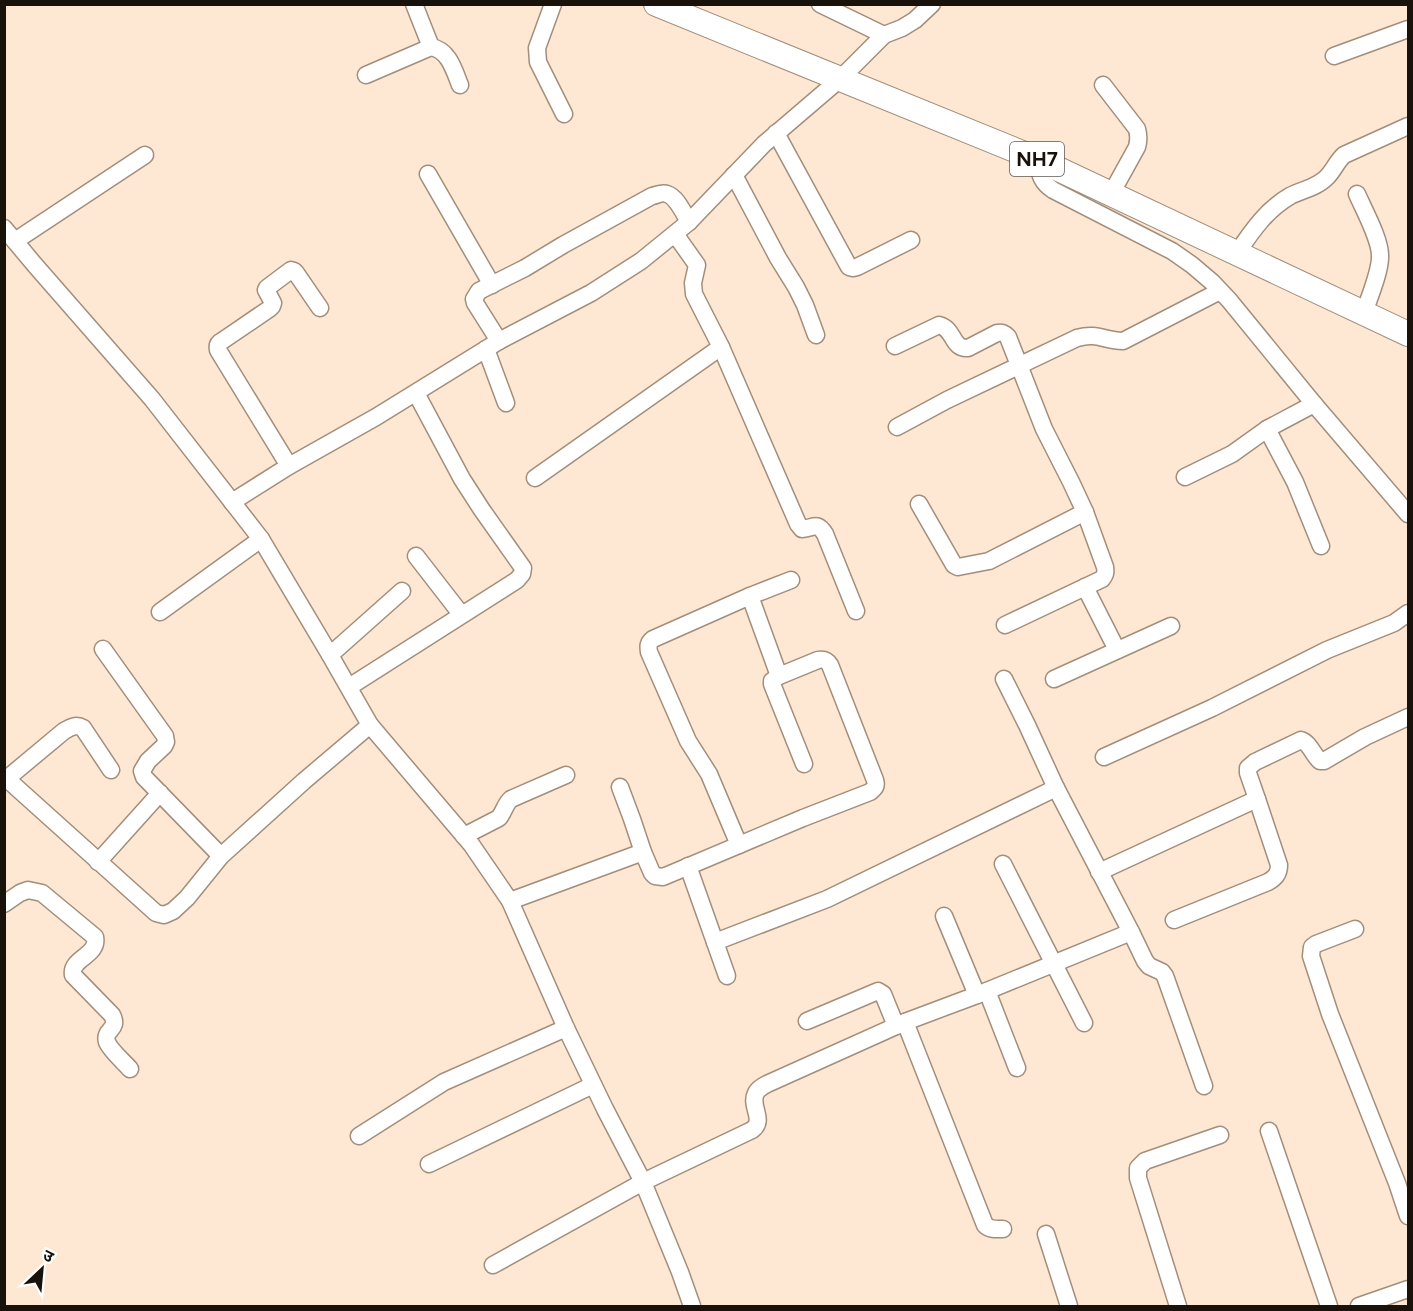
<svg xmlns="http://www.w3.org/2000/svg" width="1413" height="1311" viewBox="0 0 1413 1311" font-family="Figtree,'Noto Sans Devanagari',sans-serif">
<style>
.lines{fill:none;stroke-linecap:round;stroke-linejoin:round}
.minor-casing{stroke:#a28e7b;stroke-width:19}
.highway-casing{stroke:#a28e7b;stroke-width:26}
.minor{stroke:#fff;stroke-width:16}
.highway{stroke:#fff;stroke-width:24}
.labels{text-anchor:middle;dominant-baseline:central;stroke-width:4.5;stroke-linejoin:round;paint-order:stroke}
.shield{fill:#fff;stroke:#5e5954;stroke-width:1.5}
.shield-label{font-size:20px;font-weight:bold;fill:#19120a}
</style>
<rect width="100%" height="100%" fill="#fee8d3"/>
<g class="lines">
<defs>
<g id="minor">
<path d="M414 4 431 47C449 50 454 70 460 85"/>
<polyline points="553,4 537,48 538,62 564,114"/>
<polyline points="820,4 884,35"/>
<polyline points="1334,56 1408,29"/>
<polyline points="366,75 431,47"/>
<path d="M1103 85 1137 129C1139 136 1139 140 1137 147L1111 194"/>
<polyline points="776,133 849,267 853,268 857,267 911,240"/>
<path d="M1037 159C1040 174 1040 181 1053 190L1172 251 1192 265 1212 282 1229 300 1314 404 1408 514"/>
<polyline points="428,174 492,285"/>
<polyline points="734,175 778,258 796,287 805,305 816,335"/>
<path d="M1357 194C1364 210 1380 239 1380 255 1381 270 1369 298 1364 313"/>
<polyline points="4,228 34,264 152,399 261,539 330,655 370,725 471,844 510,901 566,1028 605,1109 643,1182 680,1272 692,1306"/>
<path d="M675 234 697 265 693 283 694 294 721 347 798 524 802 529C814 528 817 521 825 534L856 611"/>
<polyline points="15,241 145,155"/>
<path d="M1237 253C1252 231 1266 210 1290 196 1302 190 1318 187 1327 177 1334 170 1337 161 1344 155L1408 126"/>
<path d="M499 341 475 303 474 299 479 291 525 268 563 245 652 196C657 195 662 192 667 194 677 197 684 214 689 222"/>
<path d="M895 346 939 325C955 329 951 349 968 348L997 333C1002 332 1004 333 1008 337L1044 429 1071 482 1085 512 1105 567C1106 573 1105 575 1102 579L1005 625"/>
<polyline points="486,349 506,403"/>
<path d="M897 427 947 400 1077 338C1098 332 1104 341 1123 341L1220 291"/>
<polyline points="1267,429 1295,482 1321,546"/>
<path d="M289 466 218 350C217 345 218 343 222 341L269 309 272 306 273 303 266 290 267 288 291 270 294 271 296 273 320 308"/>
<polyline points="1185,477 1232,454 1267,429 1314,404"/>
<polyline points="535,478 721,347"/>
<polyline points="232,502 289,466 376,417 499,341 591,293 641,261 689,222 764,144 840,79 884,35 902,28 915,20 932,4"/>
<polyline points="919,504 954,565 958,567 989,561 1085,512"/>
<polyline points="416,556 461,614"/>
<polyline points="1085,587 1117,650"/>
<polyline points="750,596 779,676"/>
<polyline points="160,612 261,539"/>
<polyline points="103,649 165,736 166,742 164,746 148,761 142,771 144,777 221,856"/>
<polyline points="330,655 402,591"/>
<polyline points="1004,679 1027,725 1056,788 1131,932 1145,961 1149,966 1162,972 1165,976 1204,1086"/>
<polyline points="1054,679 1171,626"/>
<polyline points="349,687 517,580 522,574 523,568 482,510 462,479 416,393"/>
<polyline points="1104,757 1212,708 1327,650 1394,623 1408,613"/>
<polyline points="7,779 156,913 164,915 173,911 187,898 221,856 304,781 370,725"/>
<path d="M4 781 64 731C71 727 76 724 83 728L111 770"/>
<polyline points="620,787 632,819 643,852"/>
<path d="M464 836 499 818C504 812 505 804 511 799L566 775"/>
<path d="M739 845 709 774 688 741 649 652C648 646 648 643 653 639L750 596 791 580"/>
<polyline points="98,862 160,793"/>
<polyline points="1003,864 1084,1023"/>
<polyline points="688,866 727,976"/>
<path d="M1099 872 1257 799 1248 773V768L1255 762 1301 740C1310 743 1313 755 1320 761H1324L1365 737 1408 717"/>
<path d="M510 901 643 852 652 873 655 876 663 877 803 818 870 792C875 788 877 786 875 780L830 665C827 660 824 659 818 660L779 676 772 681V684L804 764"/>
<path d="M4 904 20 893 28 890 42 893 95 937C99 956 70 958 73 975L112 1015C120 1030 103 1029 107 1042 110 1050 124 1062 130 1069"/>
<polyline points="944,916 977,995"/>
<path d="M1174 920 1268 882C1275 878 1279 874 1279 865L1257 799"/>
<polyline points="1355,929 1316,944 1312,947 1311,956 1330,1014 1397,1183 1408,1216"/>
<polyline points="715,942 827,899 1056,788"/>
<polyline points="987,991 1017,1068"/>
<polyline points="807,1021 878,991 883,994 896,1026"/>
<path d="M905 1022 985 1225C990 1230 996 1229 1003 1229"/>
<polyline points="1269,1131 1329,1306"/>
<polyline points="359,1136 444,1082 566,1028"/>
<polyline points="429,1164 593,1085"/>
<polyline points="1046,1234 1069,1306"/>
<path d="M493 1265 643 1182 752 1130C766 1120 749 1106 756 1093 758 1089 763 1086 767 1084L905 1022 977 995 1131 932"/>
<polyline points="1178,1306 1138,1178 1138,1168 1145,1161 1220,1135"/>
<polyline points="1359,1306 1408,1289"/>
</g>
<polyline id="highway" points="656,4 1037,159 1408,334"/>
</defs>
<use href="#minor" class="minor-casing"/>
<use href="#highway" class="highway-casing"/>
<use href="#minor" class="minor"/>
<use href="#highway" class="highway"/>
</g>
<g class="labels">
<rect class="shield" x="1010" y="142" width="54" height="34" rx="4.5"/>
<g class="shield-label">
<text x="1037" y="159">NH7</text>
</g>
</g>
<rect width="1413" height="1311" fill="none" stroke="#19120a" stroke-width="12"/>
<g transform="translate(42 1269) rotate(26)" stroke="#ffffff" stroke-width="4.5" paint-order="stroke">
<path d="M0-4.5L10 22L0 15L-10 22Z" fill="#19120a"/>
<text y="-9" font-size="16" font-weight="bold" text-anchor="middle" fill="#19120a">उ</text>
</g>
</svg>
